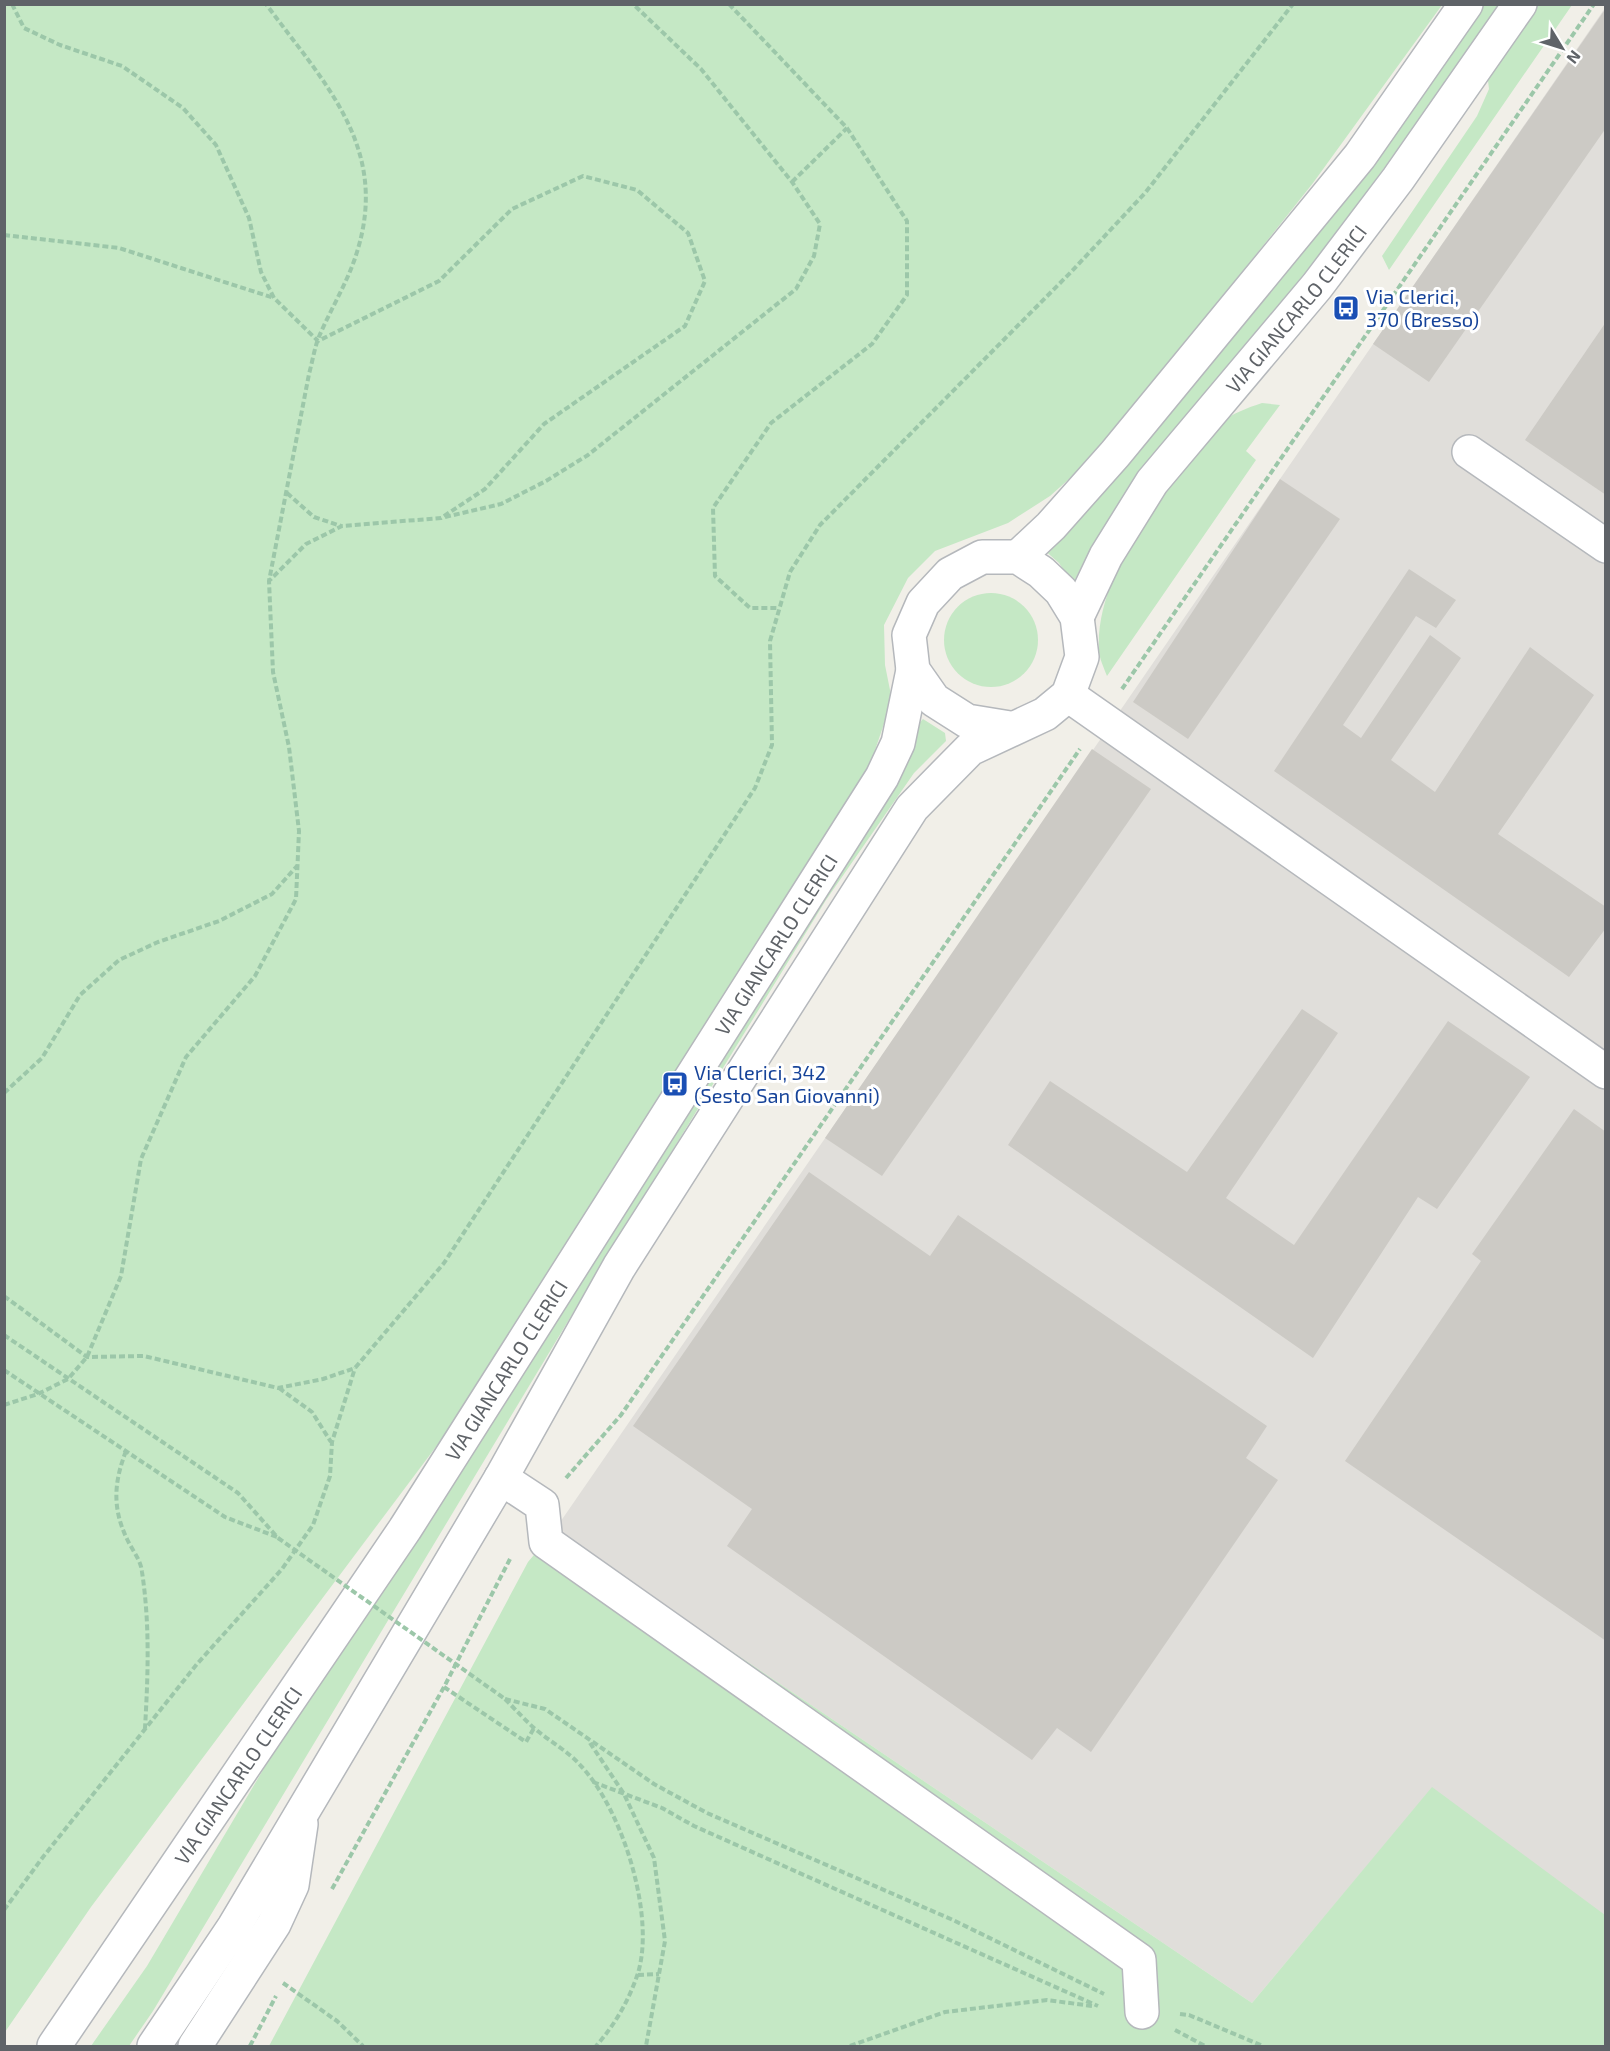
<svg xmlns="http://www.w3.org/2000/svg" width="1610" height="2051" viewBox="0 0 1610 2051" font-family="'Exo 2',sans-serif">
<style>
.industrial{fill:#e0deda}
.green{fill:#c5e8c5}
.building{fill:#cccac5}
.lines{fill:none;stroke-linecap:round;stroke-linejoin:round}
.minor-casing{stroke:#b5b8bc;stroke-width:36}
.path{stroke:#9cc7a9;stroke-width:4;stroke-dasharray:6 3;stroke-linecap:butt}
.minor{stroke:#fff;stroke-width:33}
.path-bridge{stroke:#9cc7a9;stroke-width:4;stroke-dasharray:6 3;stroke-linecap:butt}
.labels{text-anchor:middle;dominant-baseline:central;stroke-width:6;stroke-linejoin:round;paint-order:stroke}
.transit-label{font-size:20px;fill:#164399;stroke:#fff;text-anchor:start}
.street-label{font-size:20px;fill:#5f6368;stroke:#fff}
</style>
<rect width="100%" height="100%" fill="#f1efe8"/>
<polygon class="industrial" points="1605,8 1605,1916 1432,1788 1252,2003 554,1531"/>
<g class="green">
<polygon points="4,5 1442,5 1313,183 1096,455 1050,496 1008,523 935,551 908,578 884,625 885,665 892,700 869,768 447,1432 91,1907 5,2032"/>
<path d="M1478 5H1499C1431 101 1365 199 1292 291 1217 386 1124 473 1073 584L1059 563 1042 548Z"/>
<polygon points="1533,5 1572,5 1389,270 1382,256 1477,116 1489,89 1487,72"/>
<path d="M1262 403 1280 405 1246 451 1256 460 1107 676C1104 668 1099 658 1099 650 1095 582 1154 499 1196 451 1204 442 1211 430 1221 423 1233 413 1247 408 1262 403Z"/>
<circle cx="991" cy="640" r="47"/>
<polygon points="923,719 945,733 946,741 914,773 826,900 588,1288 153,2011 129,2046 91,2046 147,1966 289,1726 915,727"/>
<polygon points="554,1531 1252,2003 1432,1787 1605,1915 1605,2046 269,2046 528,1562"/>
</g>
<g class="building">
<polygon points="1606,8 1606,128 1429,382 1373,344"/>
<polygon points="1606,322 1606,495 1525,440"/>
<polygon points="1280,479 1340,519 1188,739 1133,702"/>
<polygon points="1409,569 1456,600 1436,628 1416,616 1343,725 1361,738 1430,635 1461,658 1391,760 1435,792 1530,647 1594,695 1498,834 1606,907 1606,928 1569,977 1274,771"/>
<polygon points="1092,749 1151,789 882,1176 825,1138"/>
<polygon points="1302,1009 1338,1033 1226,1198 1294,1245 1448,1021 1530,1077 1437,1209 1418,1197 1313,1358 1008,1145 1050,1081 1187,1172"/>
<polygon points="1574,1109 1606,1132 1606,1641 1345,1461 1481,1261 1472,1254"/>
<polygon points="809,1172 930,1256 958,1215 1267,1426 1246,1458 1278,1480 1091,1752 1057,1728 1032,1760 727,1546 752,1509 633,1426"/>
</g>
<g class="lines">
<defs>
<g id="minor">
<polyline points="1469,452 1606,546"/>
<polyline points="1018,557 1051,526 1115,454 1360,156 1466,4"/>
<path id="s1" d="M1077 617 1106 556 1152 482 1317 286 1398 179 1520 4"/>
<polyline points="1068,695 1606,1072"/>
<polyline points="501,1478 542,1505 546,1542 1139,1960 1142,2012"/>
<path id="s2" d="M54 2046 405 1529 882 777 898 743 913 670"/>
<polyline points="154,2046 234,1927 501,1478 619,1267 912,808 970,749 1045,714 1068,695 1082,657 1077,617 1061,591 1041,572 1018,557 982,557 950,574 923,603 909,635 913,670 934,700 967,721 1010,728"/>
<polyline points="195,2046 274,1924 292,1885 301,1824"/>
</g>
</defs>
<use href="#minor" class="minor-casing"/>
<g class="path">
<polyline points="12,4 24,28 60,45 122,66 183,108 216,145 249,218 261,272 274,298 318,341 439,281 512,209 583,176 637,190 688,233 705,281 685,326 544,424 485,489 441,518 342,526 306,544 270,580"/>
<polyline points="729,4 847,128 907,221 907,295 872,344 771,423 713,508 715,576 750,608 779,608"/>
<polyline points="792,182 847,128"/>
<polyline points="4,235 119,248 274,298"/>
<polyline points="287,493 314,517 341,526"/>
<polyline points="445,517 501,504 546,481 588,455 796,289 814,256 820,224 792,182 701,69 633,4"/>
<polyline points="1122,689 1594,4"/>
<polyline points="4,1093 42,1058 80,995 119,960 158,942 219,921 272,894 297,866"/>
<polyline points="4,1296 87,1357 144,1356 278,1388 323,1379 355,1368 444,1263 755,788 772,745 770,641 790,572 820,525 1072,271 1145,193 1293,4"/>
<polyline points="4,1335 238,1493 278,1538"/>
<polyline points="4,1370 225,1517 277,1537"/>
<polyline points="279,1388 312,1412 331,1442"/>
<path d="M4 1405 38 1394 68 1379 87 1357 121 1276 141 1159 186 1057 255 976 296 899 299 831 289 747 273 672 269 581 309 374C312 363 314 351 318 339 330 310 348 282 357 252 390 147 324 83 266 4"/>
<path d="M126 1451C114 1482 112 1508 127 1539 132 1550 141 1560 142 1572 150 1624 148 1676 145 1728"/>
<polyline points="566,1478 621,1415 1080,749"/>
<polyline points="444,1687 526,1742 534,1728"/>
<polyline points="505,1699 545,1709 654,1784 707,1813 953,1920 1104,1994"/>
<path d="M505 1699C515 1709 524 1719 534 1728 549 1741 568 1751 581 1766 622 1809 657 1918 637 1976 628 2002 614 2026 596 2046"/>
<polyline points="590,1743 624,1794 654,1858 665,1941 646,2046"/>
<polyline points="593,1782 662,1808 694,1826 1098,2006"/>
<polyline points="332,1889 444,1687 511,1557"/>
<polyline points="4,1910 43,1857 197,1664 282,1569 313,1525 330,1476 332,1442 355,1368"/>
<polyline points="638,1975 659,1974"/>
<polyline points="283,1983 337,2021 363,2046"/>
<polyline points="1180,2014 1189,2015 1263,2046"/>
<polyline points="1175,2030 1205,2046"/>
<polyline points="250,2046 276,1996"/>
<polyline points="850,2046 945,2012 1047,2000 1092,2006"/>
</g>
<use href="#minor" class="minor"/>
<polyline class="path-bridge" points="278,1538 505,1699"/>
</g>
<defs>
<symbol id="bus-square" viewBox="-11 -11 22 22"><rect x="-9" y="-9" width="18" height="18" rx="4" fill="#1a4fb4" stroke="#fff"/><path d="M-5-6H5V4H4V6H2V4H-2V6H-4V4H-5ZM-3.5-4V0h7V-4ZM-3.5 1.2v1.5H-2V1.2ZM2 1.2v1.5H3.5V1.2Z" fill="#fff"/></symbol>
</defs>
<g fill-rule="evenodd">
<use href="#bus-square" x="1331" y="293" width="30" height="30"/>
<use href="#bus-square" x="660" y="1069" width="30" height="30"/>
</g>
<g class="labels">
<g class="transit-label">
<text x="1366" y="296">Via Clerici,<tspan x="1366" dy="23">370 (Bresso)</tspan></text>
<text x="694" y="1072">Via Clerici, 342<tspan x="694" dy="23">(Sesto San Giovanni)</tspan></text>
</g>
<g class="street-label">
<text stroke="none"><textPath href="#s1" startOffset="380">VIA GIANCARLO CLERICI</textPath></text>
<text stroke="none"><textPath href="#s2" startOffset="1317">VIA GIANCARLO CLERICI</textPath></text>
<text stroke="none"><textPath href="#s2" startOffset="813">VIA GIANCARLO CLERICI</textPath></text>
<text stroke="none"><textPath href="#s2" startOffset="327">VIA GIANCARLO CLERICI</textPath></text>
</g>
</g>
<rect width="1610" height="2051" fill="none" stroke="#5f6368" stroke-width="12"/>
<g transform="translate(1562 48) rotate(128)" stroke="#ffffff" stroke-width="4.5" paint-order="stroke">
<path d="M0-4.5L10 22L0 15L-10 22Z" fill="#5f6368"/>
<text y="-9" font-size="16" font-weight="bold" text-anchor="middle" fill="#5f6368">N</text>
</g>
</svg>
